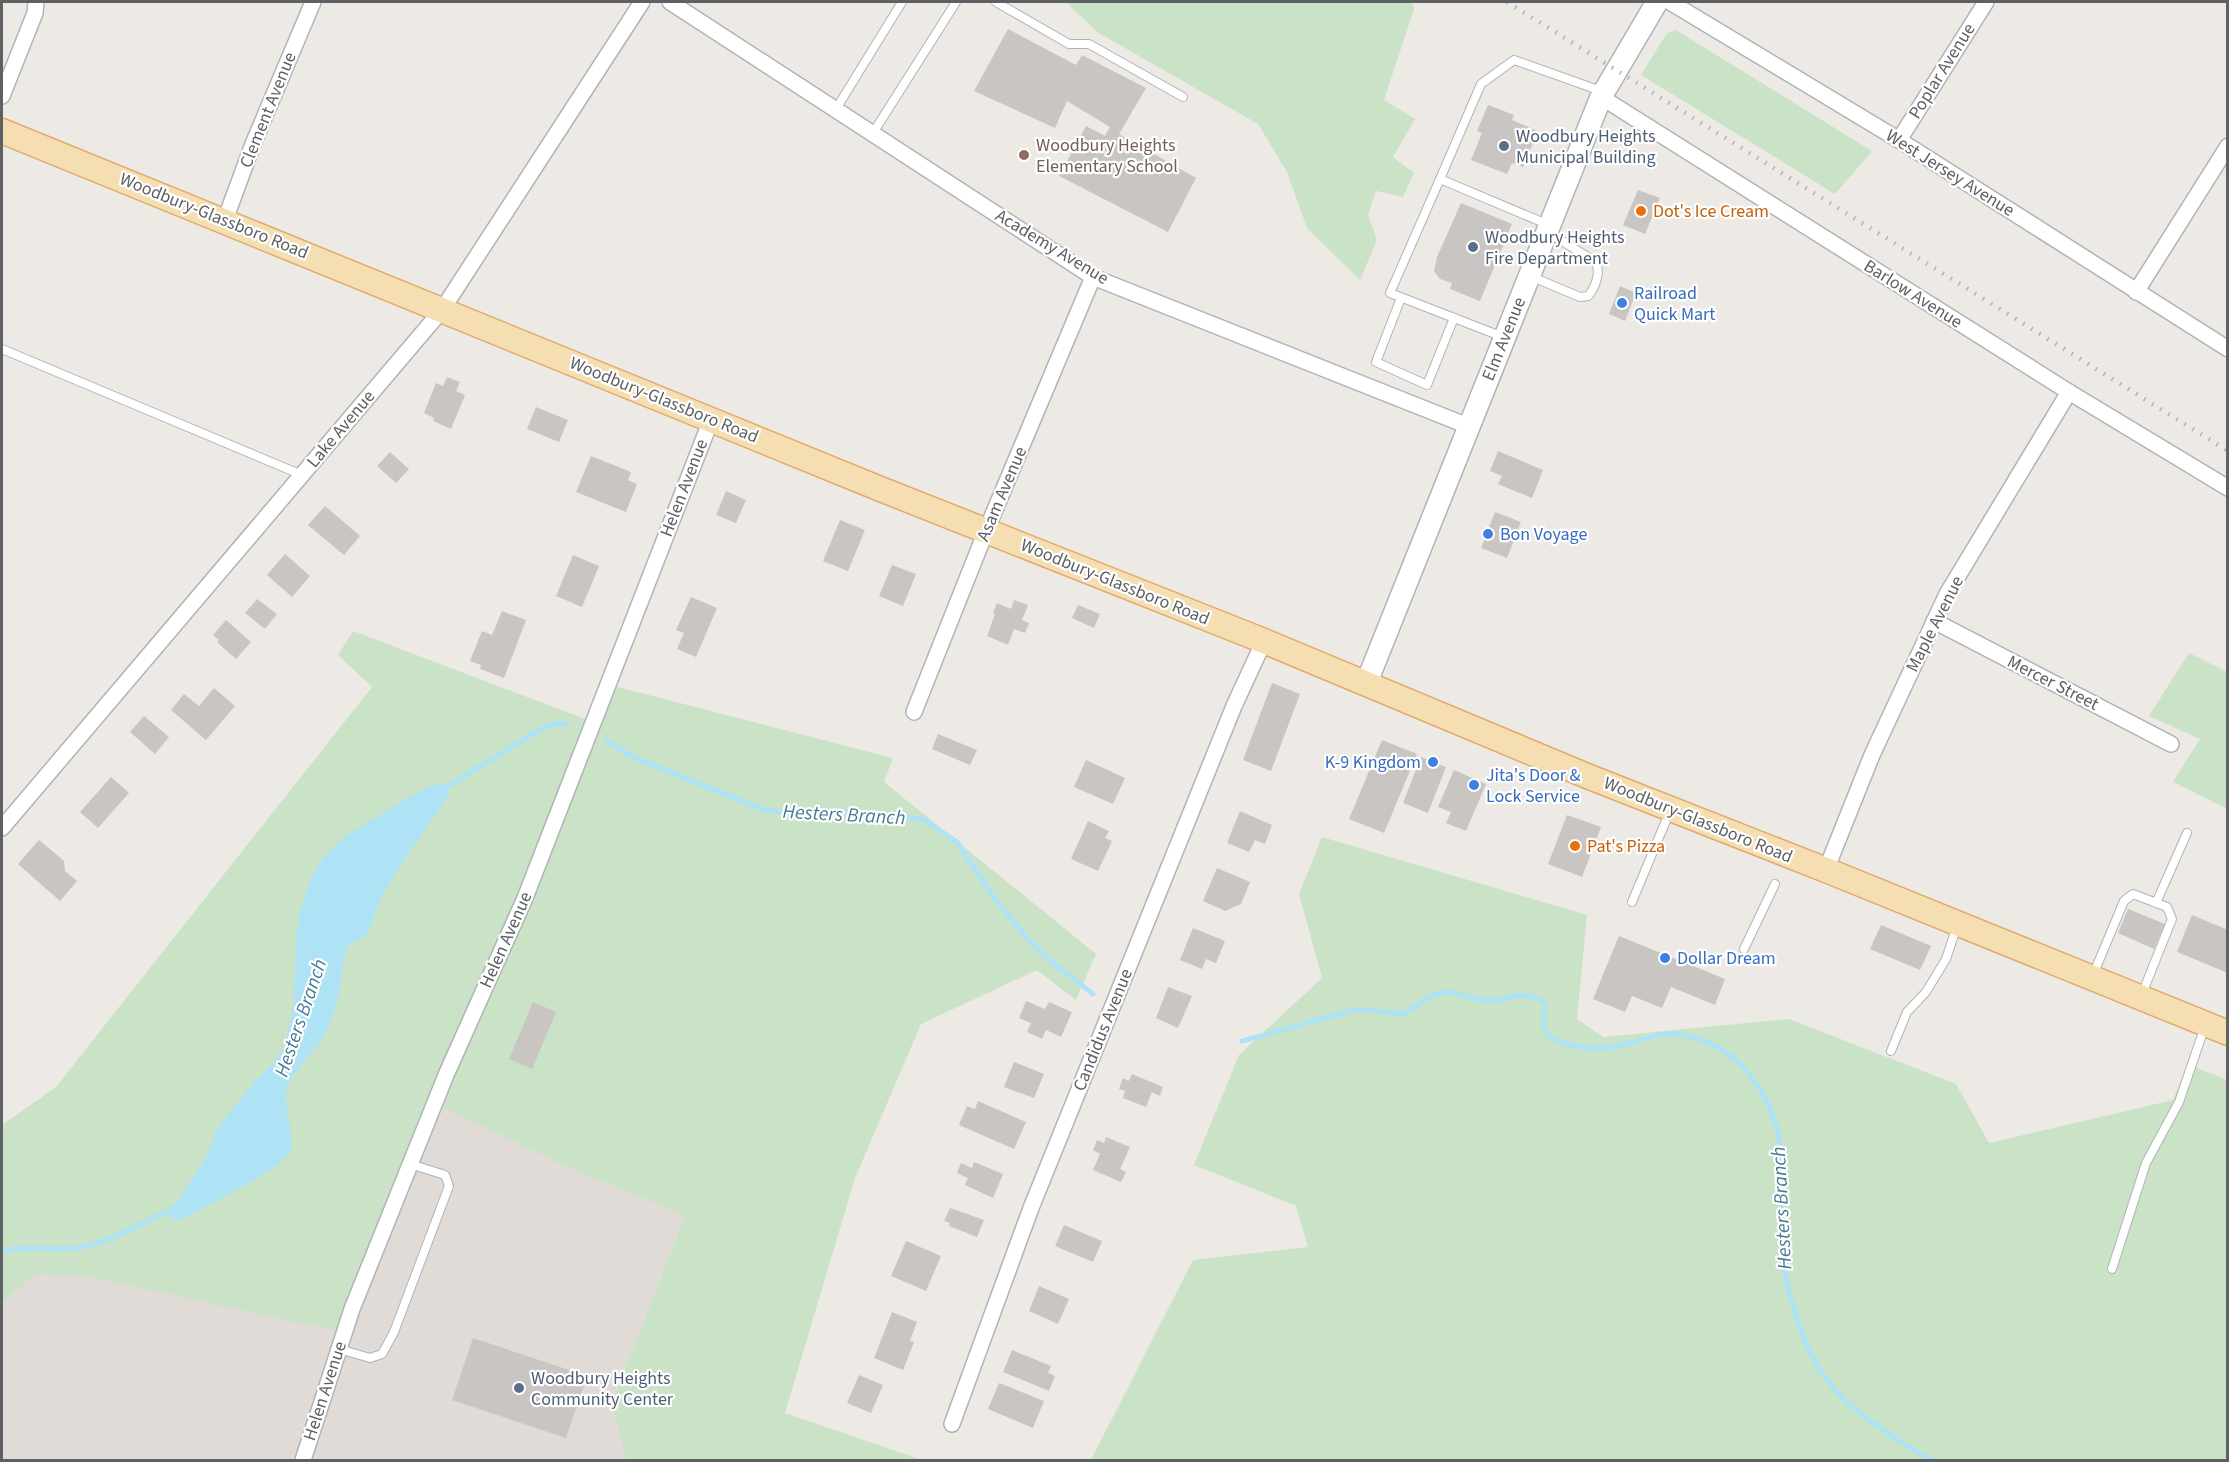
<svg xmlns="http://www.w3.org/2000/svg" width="2229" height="1462" viewBox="0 0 2229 1462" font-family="'Source Sans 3',sans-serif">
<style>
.education{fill:#e0dbd7}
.green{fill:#cae2c5}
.water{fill:#aee3f5}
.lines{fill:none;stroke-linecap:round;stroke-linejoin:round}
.stream{stroke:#aee3f5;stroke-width:5}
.building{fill:#c9c5c2}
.lane-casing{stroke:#b0b3b6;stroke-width:10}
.street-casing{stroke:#b0b3b6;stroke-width:18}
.secondary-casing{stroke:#afb3b6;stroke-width:24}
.primary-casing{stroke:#e1aa6b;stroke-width:27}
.lane{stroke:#fff;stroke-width:8}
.street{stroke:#fff;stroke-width:15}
.secondary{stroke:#fff;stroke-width:21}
.primary{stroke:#f5deb2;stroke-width:24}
.rail{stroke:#b1b2b2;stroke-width:4.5;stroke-dasharray:1.5 8;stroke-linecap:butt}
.service-dot{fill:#5c6f8a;stroke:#fff;stroke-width:2}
.education-dot{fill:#8d6e63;stroke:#fff;stroke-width:2}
.food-dot{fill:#e8710a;stroke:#fff;stroke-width:2}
.shop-dot{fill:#3f7fe0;stroke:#fff;stroke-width:2}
.labels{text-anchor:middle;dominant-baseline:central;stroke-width:4.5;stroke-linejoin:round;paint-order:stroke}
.street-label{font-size:18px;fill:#5d6164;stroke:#fff}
.service-label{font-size:18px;fill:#4e5e75;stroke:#fff;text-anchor:start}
.education-label{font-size:18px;fill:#785e54;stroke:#fff;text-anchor:start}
.food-label{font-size:18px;fill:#c56008;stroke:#fff;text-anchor:start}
.shop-label{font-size:18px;fill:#366cbe;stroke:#fff;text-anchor:start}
.water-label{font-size:20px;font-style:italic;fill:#467b94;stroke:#fff}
</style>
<rect width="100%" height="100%" fill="#edeae5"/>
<polygon class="education" points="438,1103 558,1163 685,1216 612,1402 626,1460 2,1460 2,1303 37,1274 92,1277"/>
<g class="green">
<polygon points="1066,2 1412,2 1414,9 1384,100 1415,119 1393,157 1414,173 1403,197 1376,191 1368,215 1377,240 1360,280 1307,228 1287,172 1258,124 1097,32"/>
<polygon points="1676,30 1872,151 1835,194 1641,75 1667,33"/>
<polygon points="353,631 596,723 614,686 893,758 884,782 1096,954 1076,1000 1037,970 921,1024 855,1178 785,1413 922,1460 626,1460 612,1402 685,1216 558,1163 438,1104 346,1333 92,1277 37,1274 2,1303 2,1125 56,1087 372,687 338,655"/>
<polygon points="2189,653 2227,672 2227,809 2173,782 2200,739 2149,716"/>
<polygon points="1322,837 1587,915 1577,1019 1603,1037 1789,1019 1956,1084 1989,1143 2173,1100 2188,1064 2227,1080 2227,1460 1091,1460 1193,1260 1308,1247 1296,1206 1194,1165 1239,1055 1322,978 1299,894"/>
</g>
<path class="water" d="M444 783 449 790 448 796C426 830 400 862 381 898 376 908 374 919 370 929 366 940 352 940 346 950 340 978 339 1008 325 1034 314 1054 294 1067 287 1090 282 1111 300 1140 286 1157 282 1162 276 1165 271 1169 245 1187 216 1201 188 1216L179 1220 172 1219 168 1210 177 1201 206 1158 216 1130 253 1083 273 1063 284 1047 294 1005 296 938 300 912 311 878 319 864 328 852 344 837 407 798 431 786Z"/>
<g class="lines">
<g class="stream">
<polyline points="606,741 633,757 764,810 797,814 831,811 923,819 957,842 996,901 1030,941 1058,967 1093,994"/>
<polyline points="442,790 539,730 553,724 566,724"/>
<path d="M1242 1041 1358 1009 1404 1014C1416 1007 1426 996 1440 993 1454 990 1468 998 1482 1000 1506 1003 1521 986 1545 1003 1546 1012 1541 1020 1545 1029 1550 1039 1558 1042 1567 1044 1587 1050 1609 1049 1629 1043 1645 1039 1662 1032 1678 1034 1717 1040 1743 1060 1763 1094 1787 1135 1782 1181 1781 1227 1780 1275 1800 1346 1830 1384 1851 1411 1901 1443 1931 1460"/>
<path d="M2 1251C26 1245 51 1250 76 1248 105 1245 147 1221 174 1208"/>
</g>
</g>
<g class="building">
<polygon points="1008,29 1076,65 1082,55 1146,88 1119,134 1196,178 1168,232 1059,176 1086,126 1105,136 1110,127 1067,101 1055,128 974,91"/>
<polygon points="1488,105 1514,115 1512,120 1538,131 1523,167 1512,163 1507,174 1471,160 1482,133 1477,131"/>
<polygon points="1638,190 1660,198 1645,234 1623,225"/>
<polygon points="1461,203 1512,224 1480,301 1450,289 1452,283 1440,279 1434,271 1437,257"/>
<polygon points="1620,286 1636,293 1625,321 1609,314"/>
<polygon points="447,377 460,382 456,391 465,395 451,429 433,421 434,418 424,413 436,383 443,386"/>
<polygon points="536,407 568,420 559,442 527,429"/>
<polygon points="1498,451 1543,470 1532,498 1498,484 1502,476 1490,471"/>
<polygon points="390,452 409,469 396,483 377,466"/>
<polygon points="591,456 631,472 628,480 637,484 626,512 576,492"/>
<polygon points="726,491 746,500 736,523 716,515"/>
<polygon points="325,506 360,536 344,555 308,525"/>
<polygon points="1495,512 1521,522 1507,558 1481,548"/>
<polygon points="840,520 865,530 848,571 823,561"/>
<polygon points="285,554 310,576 292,597 267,575"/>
<polygon points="573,555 599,566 582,607 556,596"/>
<polygon points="892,565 916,574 903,606 879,596"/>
<polygon points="691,597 717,608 696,657 677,649 684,633 676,630"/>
<polygon points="257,599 277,614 265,629 245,613"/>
<polygon points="1014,600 1028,605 1022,620 1029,623 1025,633 1014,629 1008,645 987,636 995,614 993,613 997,603 1011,609"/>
<polygon points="1078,605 1100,614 1094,628 1072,618"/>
<polygon points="502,611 526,620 504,678 480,669 481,665 470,661 482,631 492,635"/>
<polygon points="226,620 251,642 236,659 217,642 219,640 213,635"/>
<polygon points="1272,683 1300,694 1271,771 1243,760"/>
<polygon points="214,688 235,706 206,740 171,710 184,694 199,706"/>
<polygon points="144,716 169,737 155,754 130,732"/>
<polygon points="938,734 977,750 970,765 932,749"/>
<polygon points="1382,740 1417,754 1384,833 1349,819"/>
<polygon points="1421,757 1446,767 1428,813 1403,803"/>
<polygon points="1086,760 1125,778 1113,804 1074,787"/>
<polygon points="1454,770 1486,784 1466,831 1446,823 1451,812 1438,807"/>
<polygon points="111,777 129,793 98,828 80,812"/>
<polygon points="1240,811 1272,825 1265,844 1255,840 1249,852 1227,843"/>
<polygon points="1567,815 1601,827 1582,877 1548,864"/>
<polygon points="1088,821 1109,831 1105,838 1112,841 1098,871 1071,859"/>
<polygon points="39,840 64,861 65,871 77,881 60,901 18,864"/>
<polygon points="1217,868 1250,882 1241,904 1225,911 1203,901"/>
<polygon points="2128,909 2165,924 2154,949 2118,933"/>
<polygon points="2192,915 2228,930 2228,973 2177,952"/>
<polygon points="1881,925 1931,946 1920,970 1870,949"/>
<polygon points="1193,928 1225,941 1216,963 1206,959 1202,969 1180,960"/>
<polygon points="1619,936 1725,979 1715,1005 1671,987 1662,1008 1632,996 1625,1012 1593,999"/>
<polygon points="1168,987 1192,996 1178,1028 1156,1018"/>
<polygon points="1026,1001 1045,1009 1049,1002 1072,1012 1061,1037 1046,1030 1042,1039 1027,1032 1031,1023 1019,1018"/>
<polygon points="533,1002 556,1012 532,1069 509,1059"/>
<polygon points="1014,1062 1044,1074 1034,1098 1004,1087"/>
<polygon points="1132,1074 1163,1087 1160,1096 1152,1092 1146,1107 1123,1098 1125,1091 1119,1089 1123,1078 1129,1081"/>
<polygon points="978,1101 1026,1122 1014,1149 959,1125 967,1106 975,1109"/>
<polygon points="1106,1137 1130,1147 1120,1169 1126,1172 1121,1182 1093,1170 1100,1154 1093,1150 1097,1140 1104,1143"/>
<polygon points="974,1162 1003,1174 993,1198 965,1185 968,1178 957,1173 961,1163 972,1168"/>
<polygon points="950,1208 984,1220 977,1237 949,1226 950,1223 944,1221"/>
<polygon points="1064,1225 1102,1241 1093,1262 1055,1246"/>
<polygon points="906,1241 941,1256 926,1291 891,1276"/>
<polygon points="1039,1286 1069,1299 1058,1324 1029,1311"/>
<polygon points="892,1312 917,1322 910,1341 914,1342 903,1370 874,1358"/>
<polygon points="473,1338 587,1376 566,1438 452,1400"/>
<polygon points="1012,1350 1051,1366 1048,1373 1055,1376 1049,1391 1003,1372"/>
<polygon points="859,1375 883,1385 871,1413 847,1403"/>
<polygon points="999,1383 1044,1401 1033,1428 988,1409"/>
</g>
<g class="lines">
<defs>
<g id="lane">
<polyline points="996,2 1069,44 1089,44 1183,97"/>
<polyline points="836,109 902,2"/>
<polyline points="873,133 956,2"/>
<polyline points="1440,179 1390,293 1503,337"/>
<polyline points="1549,225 1440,179 1481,84 1514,60 1604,92"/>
<path d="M1530 276 1580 297 1588 296C1595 288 1601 273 1596 262L1549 233"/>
<polyline points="1401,298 1376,362 1427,385 1454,318"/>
<polyline points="2,349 302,475"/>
<polyline points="1632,902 1670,811"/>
<polyline points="2156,903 2187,833"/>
<polyline points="1744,949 1775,884"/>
<polyline points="2093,975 2124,901 2133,894 2167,907 2172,919 2142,994"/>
<polyline points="1891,1051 1907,1012 1926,992 1946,959 1957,926"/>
<polyline points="2112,1269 2146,1163 2179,1102 2205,1026"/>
<polyline points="339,1349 370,1358 382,1354 394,1332 449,1186 445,1175 410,1164"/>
</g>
<g id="street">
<polyline points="670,2 1093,277 1468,426"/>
<polyline points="1670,2 1899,140 2228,349"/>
<polyline points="2,96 35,13 36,2"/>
<polyline points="1601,97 2069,392 2228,488"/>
<polyline points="1899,140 1986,2"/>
<polyline points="225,220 253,144 313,2"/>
<polyline points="2136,292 2228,146"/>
<polyline points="1934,621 2171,744"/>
<polyline points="914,712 986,531 1093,277"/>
<polyline points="2,828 442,310 642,2"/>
<polyline points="1826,870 1872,755 1947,594 2069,392"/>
<polyline points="952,1424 1031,1208 1234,706 1264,641"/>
<polyline points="303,1460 352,1309 446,1075 525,898 711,420"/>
</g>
<polyline id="secondary" points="1366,684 1601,97 1657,2"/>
<polyline id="primary" points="2,131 878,488 1264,641 1587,776 1826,870 2228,1033"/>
</defs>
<use href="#lane" class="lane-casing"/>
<use href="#street" class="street-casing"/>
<use href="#secondary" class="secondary-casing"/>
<use href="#primary" class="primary-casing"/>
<use href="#lane" class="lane"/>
<use href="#street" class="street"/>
<use href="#secondary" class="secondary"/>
<use href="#primary" class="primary"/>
<polyline class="rail" points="1507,2 2228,451"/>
</g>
<g class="service-dot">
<circle cx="1504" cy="146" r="6"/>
<circle cx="1473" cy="247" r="6"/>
<circle cx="519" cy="1388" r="6"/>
</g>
<circle class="education-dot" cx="1024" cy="155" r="6"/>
<g class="food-dot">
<circle cx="1641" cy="211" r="6"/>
<circle cx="1575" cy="846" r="6"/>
</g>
<g class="shop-dot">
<circle cx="1622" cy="303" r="6"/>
<circle cx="1488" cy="534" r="6"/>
<circle cx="1433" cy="762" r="6"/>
<circle cx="1474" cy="785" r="6"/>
<circle cx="1665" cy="958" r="6"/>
</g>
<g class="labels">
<g class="street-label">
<text transform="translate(1942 71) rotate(-58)">Poplar Avenue</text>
<text transform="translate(268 110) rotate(-68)">Clement Avenue</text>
<text transform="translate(1950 173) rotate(32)">West Jersey Avenue</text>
<text transform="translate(214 216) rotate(22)">Woodbury-Glassboro Road</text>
<text transform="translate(1052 247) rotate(31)">Academy Avenue</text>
<text transform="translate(1913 294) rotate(32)">Barlow Avenue</text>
<text transform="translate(1504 339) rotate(-68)">Elm Avenue</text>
<text transform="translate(664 400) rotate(22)">Woodbury-Glassboro Road</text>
<text transform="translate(341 429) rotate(-50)">Lake Avenue</text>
<text transform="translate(684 488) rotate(-69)">Helen Avenue</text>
<text transform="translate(1002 494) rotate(-67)">Asam Avenue</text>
<text transform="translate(1115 582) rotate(22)">Woodbury-Glassboro Road</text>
<text transform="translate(1935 624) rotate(-63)">Maple Avenue</text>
<text transform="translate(2053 683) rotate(27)">Mercer Street</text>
<text transform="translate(1698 820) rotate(22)">Woodbury-Glassboro Road</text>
<text transform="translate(506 940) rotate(-66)">Helen Avenue</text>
<text transform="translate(1103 1030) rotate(-68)">Candidus Avenue</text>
<text transform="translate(325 1391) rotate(-72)">Helen Avenue</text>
</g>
<g class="service-label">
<text x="1516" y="136">Woodbury Heights<tspan x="1516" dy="21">Municipal Building</tspan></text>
<text x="1485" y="237">Woodbury Heights<tspan x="1485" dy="21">Fire Department</tspan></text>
<text x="531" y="1378">Woodbury Heights<tspan x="531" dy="21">Community Center</tspan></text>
</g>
<g class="education-label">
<text x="1036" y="145">Woodbury Heights<tspan x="1036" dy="21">Elementary School</tspan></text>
</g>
<g class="food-label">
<text x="1653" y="211">Dot's Ice Cream</text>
<text x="1587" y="846">Pat's Pizza</text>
</g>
<g class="shop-label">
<text x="1634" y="293">Railroad<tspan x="1634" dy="21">Quick Mart</tspan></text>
<text x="1500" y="534">Bon Voyage</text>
<text x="1421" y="762" text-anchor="end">K-9 Kingdom</text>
<text x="1486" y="775">Jita's Door &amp;<tspan x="1486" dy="21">Lock Service</tspan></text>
<text x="1677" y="958">Dollar Dream</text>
</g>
<g class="water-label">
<text transform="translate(844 815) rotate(3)">Hesters Branch</text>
<text transform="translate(301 1018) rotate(-71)">Hesters Branch</text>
<text transform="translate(1782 1208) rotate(-93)">Hesters Branch</text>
</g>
</g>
<rect width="2229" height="1462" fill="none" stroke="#5d6164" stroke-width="6"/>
</svg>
